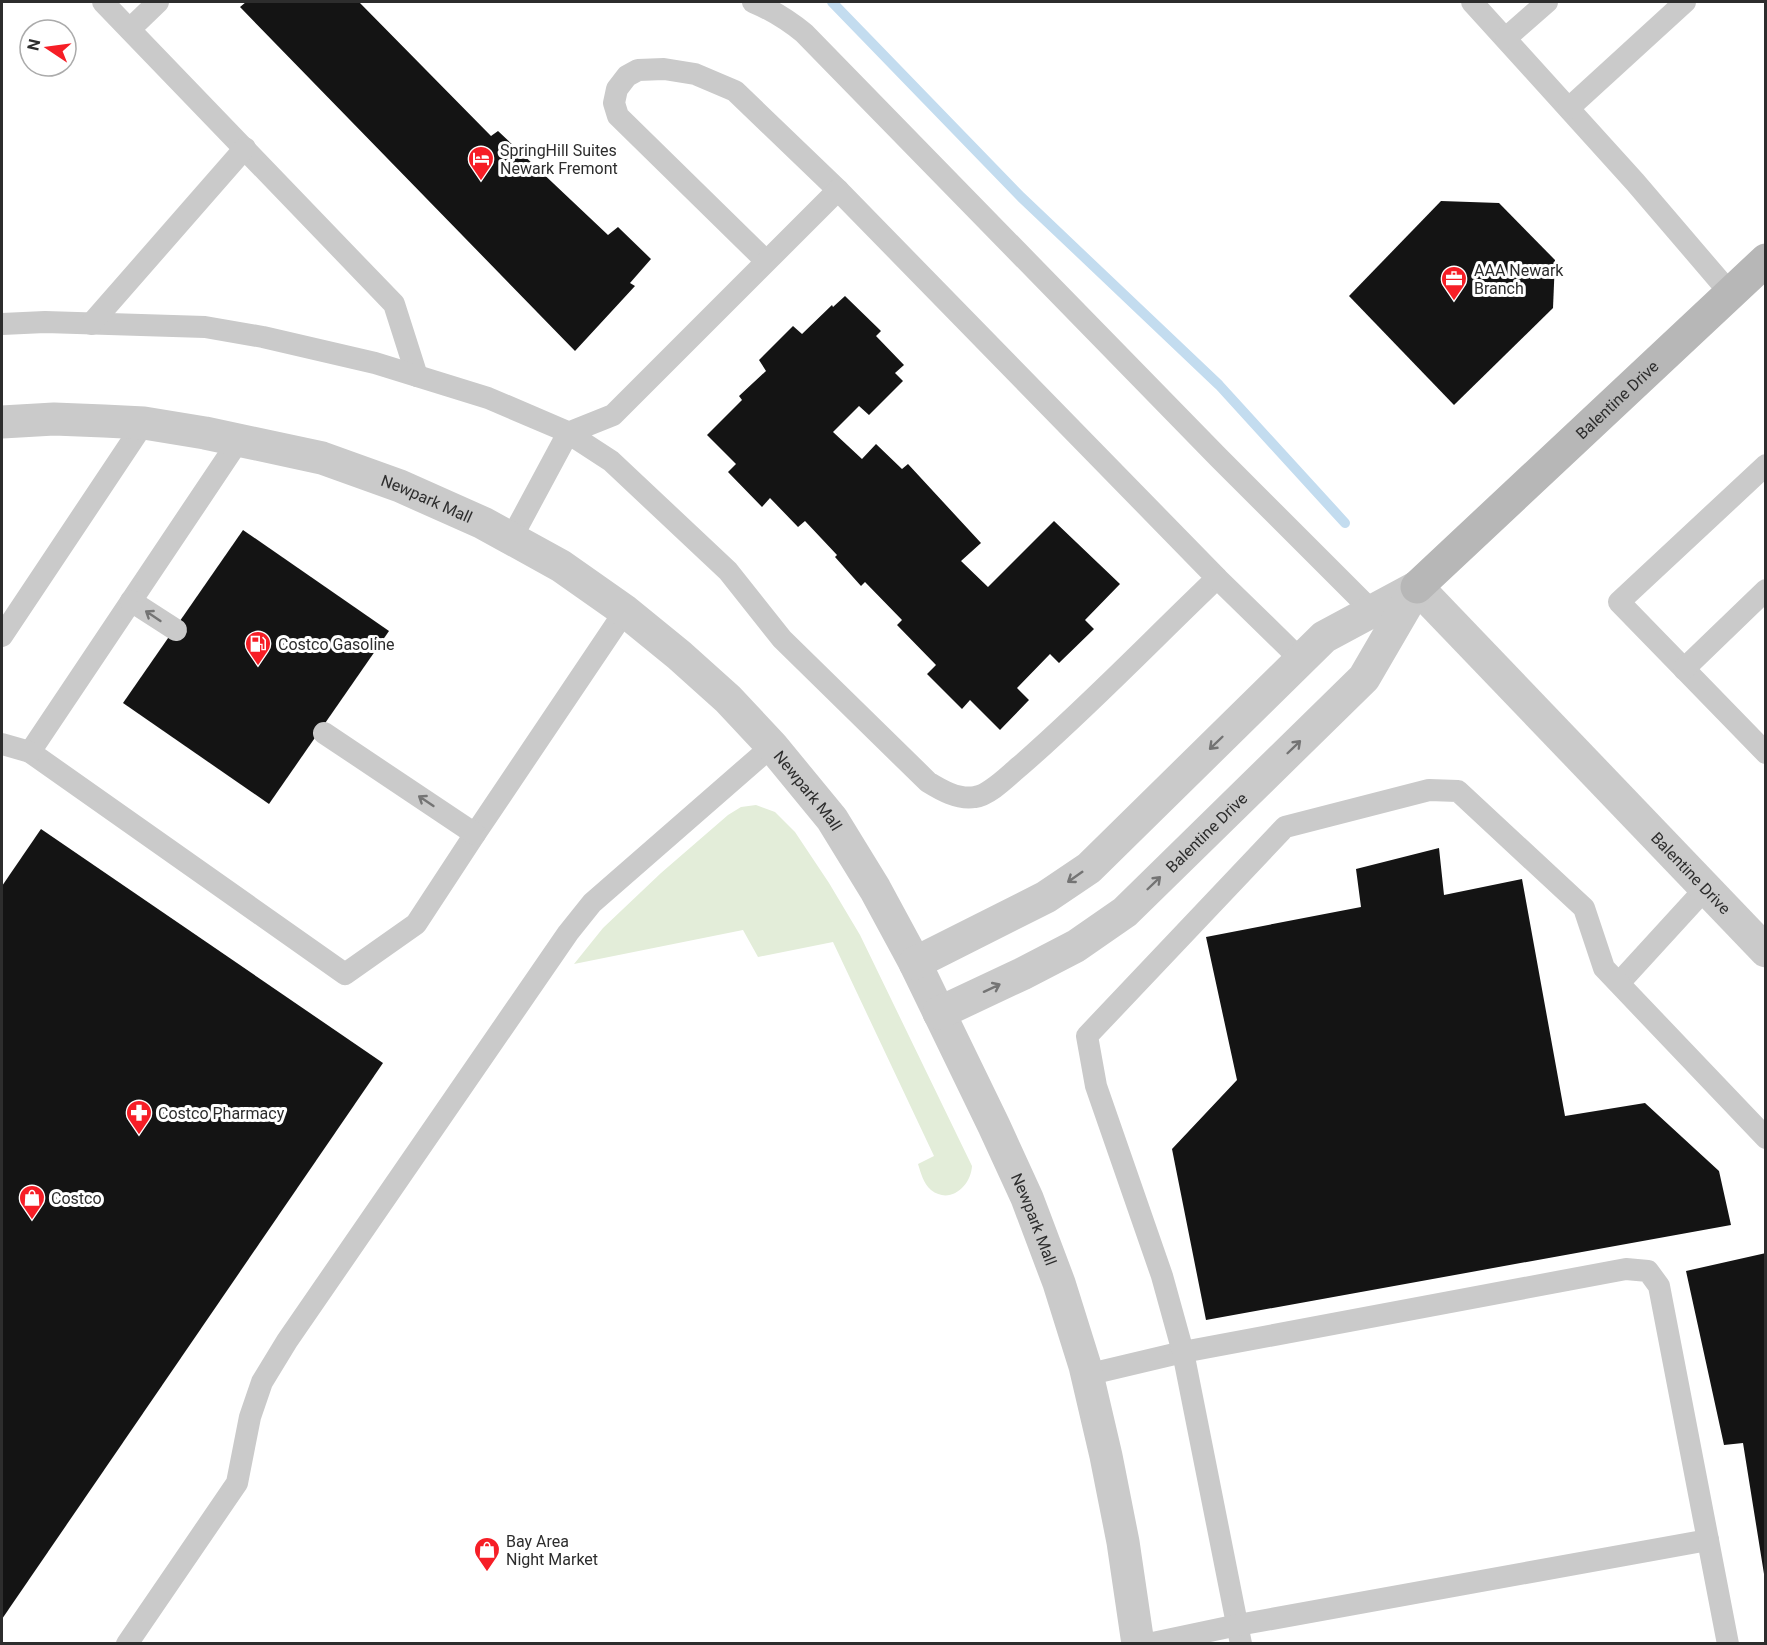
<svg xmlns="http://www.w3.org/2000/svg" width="1767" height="1645" viewBox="0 0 1767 1645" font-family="Roboto,sans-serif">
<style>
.green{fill:#e3edd9}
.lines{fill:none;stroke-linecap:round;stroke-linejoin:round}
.stream{stroke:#c3dcef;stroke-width:10}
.building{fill:#141414}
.lane{stroke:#cacaca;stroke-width:22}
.street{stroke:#cacaca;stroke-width:33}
.secondary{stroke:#b7b7b7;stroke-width:33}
.oneway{stroke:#747474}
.labels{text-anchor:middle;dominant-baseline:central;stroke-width:6;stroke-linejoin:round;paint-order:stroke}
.poi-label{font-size:16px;fill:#2d2d2d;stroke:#fff;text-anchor:start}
.street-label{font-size:16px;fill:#2d2d2d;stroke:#fff}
</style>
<rect width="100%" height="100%" fill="#fff"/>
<path class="green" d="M756 805 775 812 795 832 829 883 860 935 972 1166C971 1186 950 1205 931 1190 923 1183 921 1173 918 1164L934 1156 833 942 758 957 743 930 574 964 603 928 661 873 728 815 741 807Z"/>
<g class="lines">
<polyline class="stream" points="832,2 1021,197 1219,385 1345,523"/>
</g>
<g class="building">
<polygon points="246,2 359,2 491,136 498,131 608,235 618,227 651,259 630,283 635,286 575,351 240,7"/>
<polygon points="1441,201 1499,203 1555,260 1553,308 1454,405 1349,296"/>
<polygon points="845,296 881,331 876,336 904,365 895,373 903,381 869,415 859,406 833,432 862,459 876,444 902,469 908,464 981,543 961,561 988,587 1054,521 1120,584 1085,620 1094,629 1059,663 1050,654 1017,688 1029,700 1000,730 970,700 962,709 927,674 936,665 897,625 902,620 865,582 861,586 835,557 837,555 805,521 798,527 770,498 762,507 728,472 736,464 707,435 742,400 739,396 766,371 759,360 793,326 802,334 832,305 833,307"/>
<polygon points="243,530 389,631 269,804 123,703"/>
<polygon points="41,829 383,1063 2,1619 2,886"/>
<polygon points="1439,848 1444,895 1522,879 1565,1116 1645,1103 1719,1171 1731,1225 1206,1320 1172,1149 1237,1080 1206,937 1361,907 1356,869"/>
<polygon points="1766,1253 1766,1574 1764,1574 1743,1443 1724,1445 1686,1271"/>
</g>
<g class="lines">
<g class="lane">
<polyline points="103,2 394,304 417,376"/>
<path d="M753 2C772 10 788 20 804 33L1219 458 1382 621"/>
<polyline points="1472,2 1635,182 1730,293"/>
<polyline points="130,29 158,2"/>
<polyline points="1506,38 1547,2"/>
<polyline points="1569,108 1685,2"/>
<polyline points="766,261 618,116 614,103 617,89 627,76 638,70 664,69 695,74 735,91 838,190"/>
<path d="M2 324 45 322 205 327 263 337 375 363 488 398 563 430 568 433 611 461 728 571 782 639 928 782C941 790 958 800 975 797 990 795 1009 775 1020 766 1088 707 1151 641 1217 578L838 190 613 415 568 433 511 539"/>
<polyline points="91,324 245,148"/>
<polyline points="239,440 30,752 345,974 416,924 475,834 625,611"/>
<polyline points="1766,465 1619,602 1766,753"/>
<polyline points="1217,578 1301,660"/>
<polyline points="131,601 176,630"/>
<polyline points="2,636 144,423"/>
<polyline points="1684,669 1766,590"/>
<polyline points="324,733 475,834"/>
<polyline points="2,744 30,752"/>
<polyline points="1619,983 1705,889"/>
<polyline points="1086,1375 1183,1352 1241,1644"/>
<polyline points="127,1644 237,1483 250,1417 262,1382 287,1341 568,933 592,903 772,746"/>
<polyline points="1148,1644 1238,1625 1708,1540"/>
<polyline points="1728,1644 1659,1286 1648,1271 1626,1269 1183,1352 1162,1276 1096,1086 1087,1036 1285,827 1429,790 1458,791 1584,908 1604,968 1766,1138"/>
</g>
<g class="street">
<path id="s1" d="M2 422 54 419 104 421 144 423 205 433 322 458 400 486 483 523 561 566 625 611 679 655 728 699 772 746 832 819 875 889 915 963 994 1126 1027 1198 1059 1283 1085 1366 1106 1456 1123 1542 1138 1644"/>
<path id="s2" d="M1417 587 1766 951"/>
<polyline points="915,963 1046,897 1089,868 1324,637 1417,587"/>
<path id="s3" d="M939 1013 1022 974 1076 946 1125 912 1364 678 1417 587"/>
</g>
<path class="secondary" id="s4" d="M1417 587 1766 260"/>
</g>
<defs><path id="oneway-shaft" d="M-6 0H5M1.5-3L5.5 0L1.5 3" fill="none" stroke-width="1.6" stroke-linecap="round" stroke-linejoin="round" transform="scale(1.5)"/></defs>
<g class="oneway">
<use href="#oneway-shaft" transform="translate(153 616) rotate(-146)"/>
<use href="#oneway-shaft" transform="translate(1216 743) rotate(136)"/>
<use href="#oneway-shaft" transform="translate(1294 747) rotate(-44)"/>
<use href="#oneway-shaft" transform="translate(426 801) rotate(-146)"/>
<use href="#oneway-shaft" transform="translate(1075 877) rotate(145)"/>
<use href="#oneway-shaft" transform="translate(1154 883) rotate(-44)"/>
<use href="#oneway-shaft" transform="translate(992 988) rotate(-25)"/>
</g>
<defs>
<symbol id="hotel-pin" viewBox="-11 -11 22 30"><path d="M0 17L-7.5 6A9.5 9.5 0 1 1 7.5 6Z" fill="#f61e26" stroke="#fff"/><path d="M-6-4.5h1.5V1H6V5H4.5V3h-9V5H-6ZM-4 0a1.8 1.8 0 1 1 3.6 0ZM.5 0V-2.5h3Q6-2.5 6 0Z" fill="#fff"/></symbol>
<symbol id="office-pin" viewBox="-11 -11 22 30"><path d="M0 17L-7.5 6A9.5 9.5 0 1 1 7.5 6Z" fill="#f61e26" stroke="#fff"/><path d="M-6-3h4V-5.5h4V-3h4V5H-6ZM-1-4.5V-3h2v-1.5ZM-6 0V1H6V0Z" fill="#fff"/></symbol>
<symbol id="fuel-pin" viewBox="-11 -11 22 30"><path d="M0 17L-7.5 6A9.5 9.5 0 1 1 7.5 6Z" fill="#f61e26" stroke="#fff"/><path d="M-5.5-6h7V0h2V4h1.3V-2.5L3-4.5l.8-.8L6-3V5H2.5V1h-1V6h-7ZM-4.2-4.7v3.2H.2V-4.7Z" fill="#fff"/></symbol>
<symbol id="pharmacy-pin" viewBox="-11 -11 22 30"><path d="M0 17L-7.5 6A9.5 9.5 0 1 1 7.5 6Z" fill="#f61e26" stroke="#fff"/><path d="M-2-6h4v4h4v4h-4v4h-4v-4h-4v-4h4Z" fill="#fff"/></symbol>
<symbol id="shop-pin" viewBox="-11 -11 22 30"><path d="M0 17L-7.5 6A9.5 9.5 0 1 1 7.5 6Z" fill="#f61e26" stroke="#fff"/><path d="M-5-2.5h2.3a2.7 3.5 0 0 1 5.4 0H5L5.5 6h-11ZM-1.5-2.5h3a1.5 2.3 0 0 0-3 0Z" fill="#fff"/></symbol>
</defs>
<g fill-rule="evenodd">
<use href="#hotel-pin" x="466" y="144" width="30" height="40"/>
<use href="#office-pin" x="1439" y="264" width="30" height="40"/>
<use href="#fuel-pin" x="243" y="629" width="30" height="40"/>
<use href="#pharmacy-pin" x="124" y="1098" width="30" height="40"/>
<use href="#shop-pin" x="17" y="1183" width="30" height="40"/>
<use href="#shop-pin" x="472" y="1535" width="30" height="40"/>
</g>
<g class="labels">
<g class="poi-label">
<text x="500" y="150">SpringHill Suites<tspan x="500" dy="18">Newark Fremont</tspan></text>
<text x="1474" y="270">AAA Newark<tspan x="1474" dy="18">Branch</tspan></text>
<text x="278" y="644">Costco Gasoline</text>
<text x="158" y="1113">Costco Pharmacy</text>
<text x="51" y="1198">Costco</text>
<text x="506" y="1541">Bay Area<tspan x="506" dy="18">Night Market</tspan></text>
</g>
<g class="street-label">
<text stroke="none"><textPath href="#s4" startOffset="274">Balentine Drive</textPath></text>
<text stroke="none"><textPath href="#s1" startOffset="436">Newpark Mall</textPath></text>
<text stroke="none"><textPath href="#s1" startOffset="922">Newpark Mall</textPath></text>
<text stroke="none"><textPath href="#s3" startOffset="326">Balentine Drive</textPath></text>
<text stroke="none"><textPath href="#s2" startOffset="396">Balentine Drive</textPath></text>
<text stroke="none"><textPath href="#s1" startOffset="1408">Newpark Mall</textPath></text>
</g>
</g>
<rect width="1767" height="1645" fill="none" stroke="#2d2d2d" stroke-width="6"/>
<g transform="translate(48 48) rotate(283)"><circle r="28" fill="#ffffff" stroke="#ababab" stroke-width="1.5"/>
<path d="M0-4.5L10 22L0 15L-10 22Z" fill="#f61e26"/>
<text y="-9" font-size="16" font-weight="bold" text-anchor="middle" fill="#2d2d2d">N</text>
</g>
</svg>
